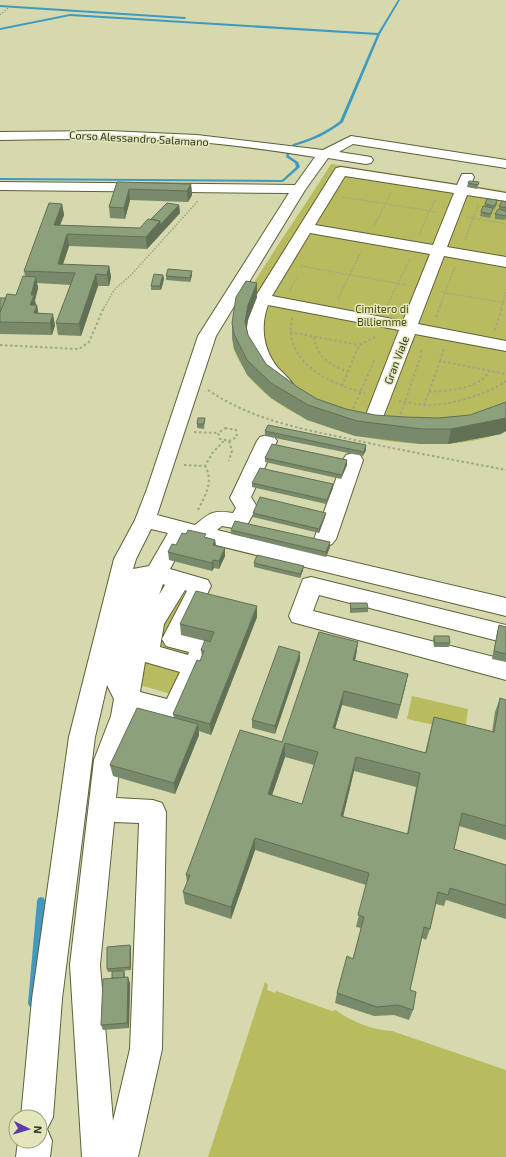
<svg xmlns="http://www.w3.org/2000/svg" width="506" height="1157" viewBox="0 0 506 1157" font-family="'Exo 2',sans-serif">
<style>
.green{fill:#b8bc5e}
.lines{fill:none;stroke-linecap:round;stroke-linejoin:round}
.stream{fill:#4199c0;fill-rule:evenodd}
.minor-casing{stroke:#5f613a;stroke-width:2}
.path-far1{stroke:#a2a582;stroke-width:1.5;stroke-dasharray:1.5 1.5;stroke-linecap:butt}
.path{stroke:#a2a582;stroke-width:2;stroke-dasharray:2.5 2.5;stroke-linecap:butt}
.minor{fill:#fff;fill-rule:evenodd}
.wall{fill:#788a6a;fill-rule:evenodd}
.shaded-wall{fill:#627056}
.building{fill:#8ca07b;stroke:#627056;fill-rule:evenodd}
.labels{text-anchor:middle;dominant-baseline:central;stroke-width:3;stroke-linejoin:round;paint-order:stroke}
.far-street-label{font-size:11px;fill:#353625;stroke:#e2e6ba}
.far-park-label{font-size:11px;fill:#494a0d;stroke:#e2e6ba}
</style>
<rect width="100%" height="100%" fill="#d5d9ad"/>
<g class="green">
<path d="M331 164 506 191V431C439 462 281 437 243 367 238 359 231 347 233 336 238 302 260 274 278 245 296 218 314 191 331 164Z"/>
<polygon points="172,596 186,600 194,649 191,659 158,651 159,622"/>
<polygon points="141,661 186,671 171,694 140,685"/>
<polygon points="412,696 468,709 465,732 407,719"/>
<path d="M265 982 268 985 267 990 275 993 276 991 332 1011 336 1010C351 1022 373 1030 392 1031L506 1070V1157H208Z"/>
</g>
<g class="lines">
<g class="stream">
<path d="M398 0H400L380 34 343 122C328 134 312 141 294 146L292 145 293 144C310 139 326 132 340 121L377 35 70 16 0 30V28L70 14 378 33Z"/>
<polygon points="0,5 185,17 186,18 185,19 0,7"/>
<polygon points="287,153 289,153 289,156 298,162 300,167 283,182 0,180 0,178 282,180 296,167 295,163 286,157"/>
<polygon points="41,897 44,898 45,901 36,1003 35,1006 32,1007 29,1006 28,1003 37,901 38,898"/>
</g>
<defs>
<g id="minor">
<path d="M109 131 197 135 323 150 351 136 506 160V168L353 144 339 152 371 157 373 160 371 163 366 164 328 158 305 190 216 336 157 515 195 525C211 512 213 510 233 513L236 508 230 498 257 441 260 437 267 435 274 437 277 441 251 497 257 507 246 527 239 529 222 526 217 530 506 598V616L187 538 170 569 208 580 211 586 188 634 211 640 215 647 183 718 174 721 136 712 120 760 116 798 153 800 162 803 166 812 162 1049 138 1157H82L70 965 94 760 111 716 114 699 107 685 95 737 62 999 53 1117 47 1129 52 1141 50 1157H16L18 1141H40V1117H21L32 999 69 737 114 559 135 520 147 489 198 336 289 193 0 190V182L295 185 315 157C276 151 237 145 197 142 132 138 66 139 0 140V132ZM151 529 168 533 149 566 133 569 136 559ZM163 584 165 585 159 595ZM185 590 187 591 162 639 166 646 189 652 188 655 160 647 164 624ZM145 662 180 672 167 699 140 692ZM114 822 139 823 130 1049 113 1121 100 965Z"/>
<path d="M341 167 457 185 462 174H472L474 177 470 187 506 193V201L467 195 447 247 506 257V267L444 256 418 324 506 341V351L415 334 380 425 378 429 371 431 364 429 362 425 399 330 268 305C260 326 263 350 278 368 283 373 289 378 293 384L290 388C266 394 245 346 246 326 247 316 251 308 254 299L334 171 336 168ZM345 176 454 193 433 245 315 225ZM310 233 430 254 403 321 272 296Z"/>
<polygon points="353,453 360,455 363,460 336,539 332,544 325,547 318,544 314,539 343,460 346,455"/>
<polygon points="311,577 506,625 506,643 319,595 313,611 506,660 506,680 292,622 289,616 303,579"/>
</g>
</defs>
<use href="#minor" class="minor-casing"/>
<g class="path-far1">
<polyline points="0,15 8,8"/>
<polyline points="343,197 437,212"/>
<polyline points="467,217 506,224"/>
<polyline points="374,226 391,193"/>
<polyline points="419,234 435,200"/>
<polyline points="465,240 478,205"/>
<polyline points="301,266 406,285"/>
<polyline points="290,290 297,277"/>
<polyline points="441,292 506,303"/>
<polyline points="338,299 361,252"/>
<polyline points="104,308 114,290 130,276 198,201"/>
<polyline points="386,308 410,259"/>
<polyline points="439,308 455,267"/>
<polyline points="501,308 506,292"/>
</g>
<g class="path">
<polyline points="436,317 440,307"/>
<path d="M292 318C292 323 290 329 291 334 295 369 336 385 365 393"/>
<polyline points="495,330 502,307"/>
<polyline points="290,332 359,345"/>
<path d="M314 337C316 356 331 366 348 372"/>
<polyline points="0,345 79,349 89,342 104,307"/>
<polyline points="440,361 444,349"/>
<polyline points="342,386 359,345 377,336"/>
<path d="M208 390C252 420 302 429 354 440 404 451 455 460 506 470"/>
<path d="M429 392C450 390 477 390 490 371"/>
<path d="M399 401C407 402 415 404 424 405 448 406 487 395 506 381"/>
<polyline points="424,405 440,361 506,374"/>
<polyline points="351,413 375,359"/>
<polyline points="399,419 421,355 421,348"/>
<polygon points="225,428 236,430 237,437 229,441 220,439 218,433"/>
<polyline points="194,432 218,433"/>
<polyline points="229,441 232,451 229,461"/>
<polyline points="184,465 205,466 213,452 225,440"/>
<path d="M198 510C205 496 214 481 205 466"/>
</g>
<use href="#minor" class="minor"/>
</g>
<g class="wall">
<polygon points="117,182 191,184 192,195 188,202 130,200 125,219 110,218 109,207"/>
<polygon points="479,182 477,189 467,187 468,183"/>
<polygon points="497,200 497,204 494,210 493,209 490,218 480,216 481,212 484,207 485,204"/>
<polygon points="506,202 506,218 505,220 495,219 495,214 499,209 499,206"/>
<polygon points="62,204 64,215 60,225 140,228 151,219 179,205 180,213 147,249 69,246 63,264 109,266 111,277 109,286 98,286 81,336 58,335 56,323 71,285 37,283 38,288 35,300 36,305 37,305 38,313 55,325 52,335 0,334 0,298 6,298 16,295 25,276 24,271"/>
<polygon points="192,271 192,275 190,282 166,280 166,276"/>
<polygon points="163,275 164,279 161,290 151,290 151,286"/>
<polygon points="257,283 257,297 248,320 247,328 248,335 266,364 299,388 317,399 346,409 375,415 501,434 448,444 420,444 355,436 307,420 271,398 247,375 234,349 232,338 232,323"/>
<polygon points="205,418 204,429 197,428 197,424"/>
<polygon points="265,431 366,445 366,450 363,456 265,436"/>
<polygon points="265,458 347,465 341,479 265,462"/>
<polygon points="252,483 333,484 333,488 326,504 252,487"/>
<polygon points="253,513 326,513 325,517 319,533 253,517"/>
<polygon points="231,530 330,547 326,557 231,534"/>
<polygon points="206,537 215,540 216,545 225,548 225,556 219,569 214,568 212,571 169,560 168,552 176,545"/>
<polygon points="254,563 303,570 300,578 254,567"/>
<polygon points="350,603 368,608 368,612 350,613"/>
<polygon points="257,606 257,617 211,735 199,731 199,735 175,794 113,776 110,765 174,718 173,714 200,661 202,657 201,650 205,641 181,635 180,624"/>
<polygon points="499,625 506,627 506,662 492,659 497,633"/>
<polygon points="434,636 450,643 449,647 434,647 433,640"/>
<path d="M358 642 355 660 408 674 397 719 342 705 335 729 425 753 434 717 492 732 495 712 500 698 506 700V840L459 826 454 849 506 865V919L446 900 444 906 436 904 430 929 426 940 422 938 410 990 413 1010 409 1020 394 1015 374 1016 335 1003 337 993 353 959 361 928 356 927 366 885 255 850 231 919 185 904 183 892 187 883 186 875 282 742ZM285 757 314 765 302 804 272 795ZM354 771 416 787 407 834 343 817Z"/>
<polygon points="300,660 275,734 252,728 252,720"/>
<polygon points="130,945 131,948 131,970 108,972 107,969"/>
<polygon points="124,971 125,974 125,978 130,983 129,1028 103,1030 101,1025 112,978"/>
</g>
<g class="shaded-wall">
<polygon points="191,184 192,195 188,202 187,191"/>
<polygon points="129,189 130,200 125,219 124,208"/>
<polygon points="62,204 64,215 56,236 54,225"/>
<polygon points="179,205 180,213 147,249 146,237 160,221"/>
<polygon points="67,234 69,246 60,273 58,264"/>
<polygon points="109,266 111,277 109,286 107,275"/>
<polygon points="192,271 192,275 190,282 190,278"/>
<polygon points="96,274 98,286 81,336 79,324"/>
<polygon points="163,275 164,279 161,290 160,286"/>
<polygon points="36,277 38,288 35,300 36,306 30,305 31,295"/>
<polygon points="257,283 257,297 248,320 245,336 245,322 248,305"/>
<polygon points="37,305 39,317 34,313"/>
<polygon points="53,314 55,325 52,335 50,323"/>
<polygon points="506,418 506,431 501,434 448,444 451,429"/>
<polygon points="366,445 366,450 363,456 364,452"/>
<polygon points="347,460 347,465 341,479 342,475"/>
<polygon points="333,484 333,488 326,504 327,500"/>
<polygon points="326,513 325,517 319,533 319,529"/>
<polygon points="215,540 216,548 213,545"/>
<polygon points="330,542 330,547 326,557 326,552"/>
<polygon points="225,548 225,556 219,569 219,561"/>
<polygon points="213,560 214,568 212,571 212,563"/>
<polygon points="304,566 303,570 300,578 300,574"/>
<polygon points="257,606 257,617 211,735 210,724"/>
<polygon points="358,642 356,656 351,674 353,660"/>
<polygon points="300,652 300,660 275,734 275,726"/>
<polygon points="408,674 405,688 397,719 400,705"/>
<polygon points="344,691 342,705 331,742 333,728"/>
<polygon points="198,724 199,735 175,794 174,783"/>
<polygon points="285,743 285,757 268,807 268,794"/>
<polygon points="356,757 354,771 340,829 341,816"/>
<polygon points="255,838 255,850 231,919 231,907"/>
<polygon points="130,945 131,948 131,970 130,967"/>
<polygon points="128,977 130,983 129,1028 127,1023"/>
</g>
<g class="building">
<polygon points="469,181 479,182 478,185 468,183"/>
<polygon points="117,182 191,184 187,191 129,189 124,208 109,207"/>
<polygon points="487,199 497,200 495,206 485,204"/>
<polygon points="502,201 506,202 506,208 499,206"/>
<polygon points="49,203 62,204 54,225 140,228 148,219 160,221 146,237 67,234 58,264 109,266 107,275 96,274 79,324 56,323 75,273 24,271"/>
<polygon points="167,203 179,205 160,225 160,221 151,219"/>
<polygon points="483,206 493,208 491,214 481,212"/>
<polygon points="498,209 506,211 506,216 495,214"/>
<polygon points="168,269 192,271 190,278 166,276"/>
<polygon points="154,274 163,275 160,286 151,286"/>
<polygon points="23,276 36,277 31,295 34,295 30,305 37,305 34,313 53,314 50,323 0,322 0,312 7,294 16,295"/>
<polygon points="246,281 257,283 248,305 245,322 248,335 266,364 299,388 317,399 346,409 375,415 405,417 438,418 470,415 506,402 506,418 451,429 422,429 357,421 308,405 271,383 247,360 234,334 232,323 236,297"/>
<polygon points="0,298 6,298 0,312"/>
<polygon points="198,418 205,418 204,424 197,424"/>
<polygon points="268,425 366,445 364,452 265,431"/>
<polygon points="272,444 347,460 342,475 265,458"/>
<polygon points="260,468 333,484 327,500 252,483"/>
<polygon points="260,497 326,513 319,529 253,513"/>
<polygon points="235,521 330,542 326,552 231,530"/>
<polygon points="188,530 206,534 204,537 215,540 213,545 225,548 219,561 213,560 212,563 168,552 172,544 176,545 182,533 186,534"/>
<polygon points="257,555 304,566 300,574 254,563"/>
<polygon points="196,591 257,606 210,724 173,714 197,660 200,661 204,651 201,650 205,640 210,642 214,632 180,624"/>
<polygon points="350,603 367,603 368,608 351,609"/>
<polygon points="499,625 506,627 506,654 494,651"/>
<path d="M319 632 358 642 353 660 408 674 400 705 344 691 333 728 426 753 434 717 494 732 500 698 506 700V826L462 813 454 849 506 865V905L450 888 448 895 438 892 430 929 424 927 410 990 416 992 413 1010 398 1005 377 1007 337 993 347 956 353 959 364 917 358 915 369 873 255 838 231 907 183 892 190 875H186L240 730 282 742ZM285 743 318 752 302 804 268 794ZM356 757 420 773 408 834 341 816Z"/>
<polygon points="434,636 449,636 450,643 435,643"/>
<polygon points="279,646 300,652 275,726 252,720"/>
<polygon points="137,708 198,724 174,783 110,765"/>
<polygon points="130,945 130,967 107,969 107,947"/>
<rect x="112" y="971" width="12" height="7"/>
<polygon points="128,977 127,1023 101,1025 103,979"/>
</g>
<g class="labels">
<g class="far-street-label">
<text transform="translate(139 138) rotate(3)">Corso Alessandro Salamano</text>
<text transform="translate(396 360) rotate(-69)">Gran Viale</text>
</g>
<g class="far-park-label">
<text x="382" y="308">Cimitero di<tspan x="382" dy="13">Billiemme</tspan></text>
</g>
</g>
<g transform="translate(28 1129) rotate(95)"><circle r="19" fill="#e2e6ba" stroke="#9da07e"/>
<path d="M0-3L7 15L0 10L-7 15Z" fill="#5c39b1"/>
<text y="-6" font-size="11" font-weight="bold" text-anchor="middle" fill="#353625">N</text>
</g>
</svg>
